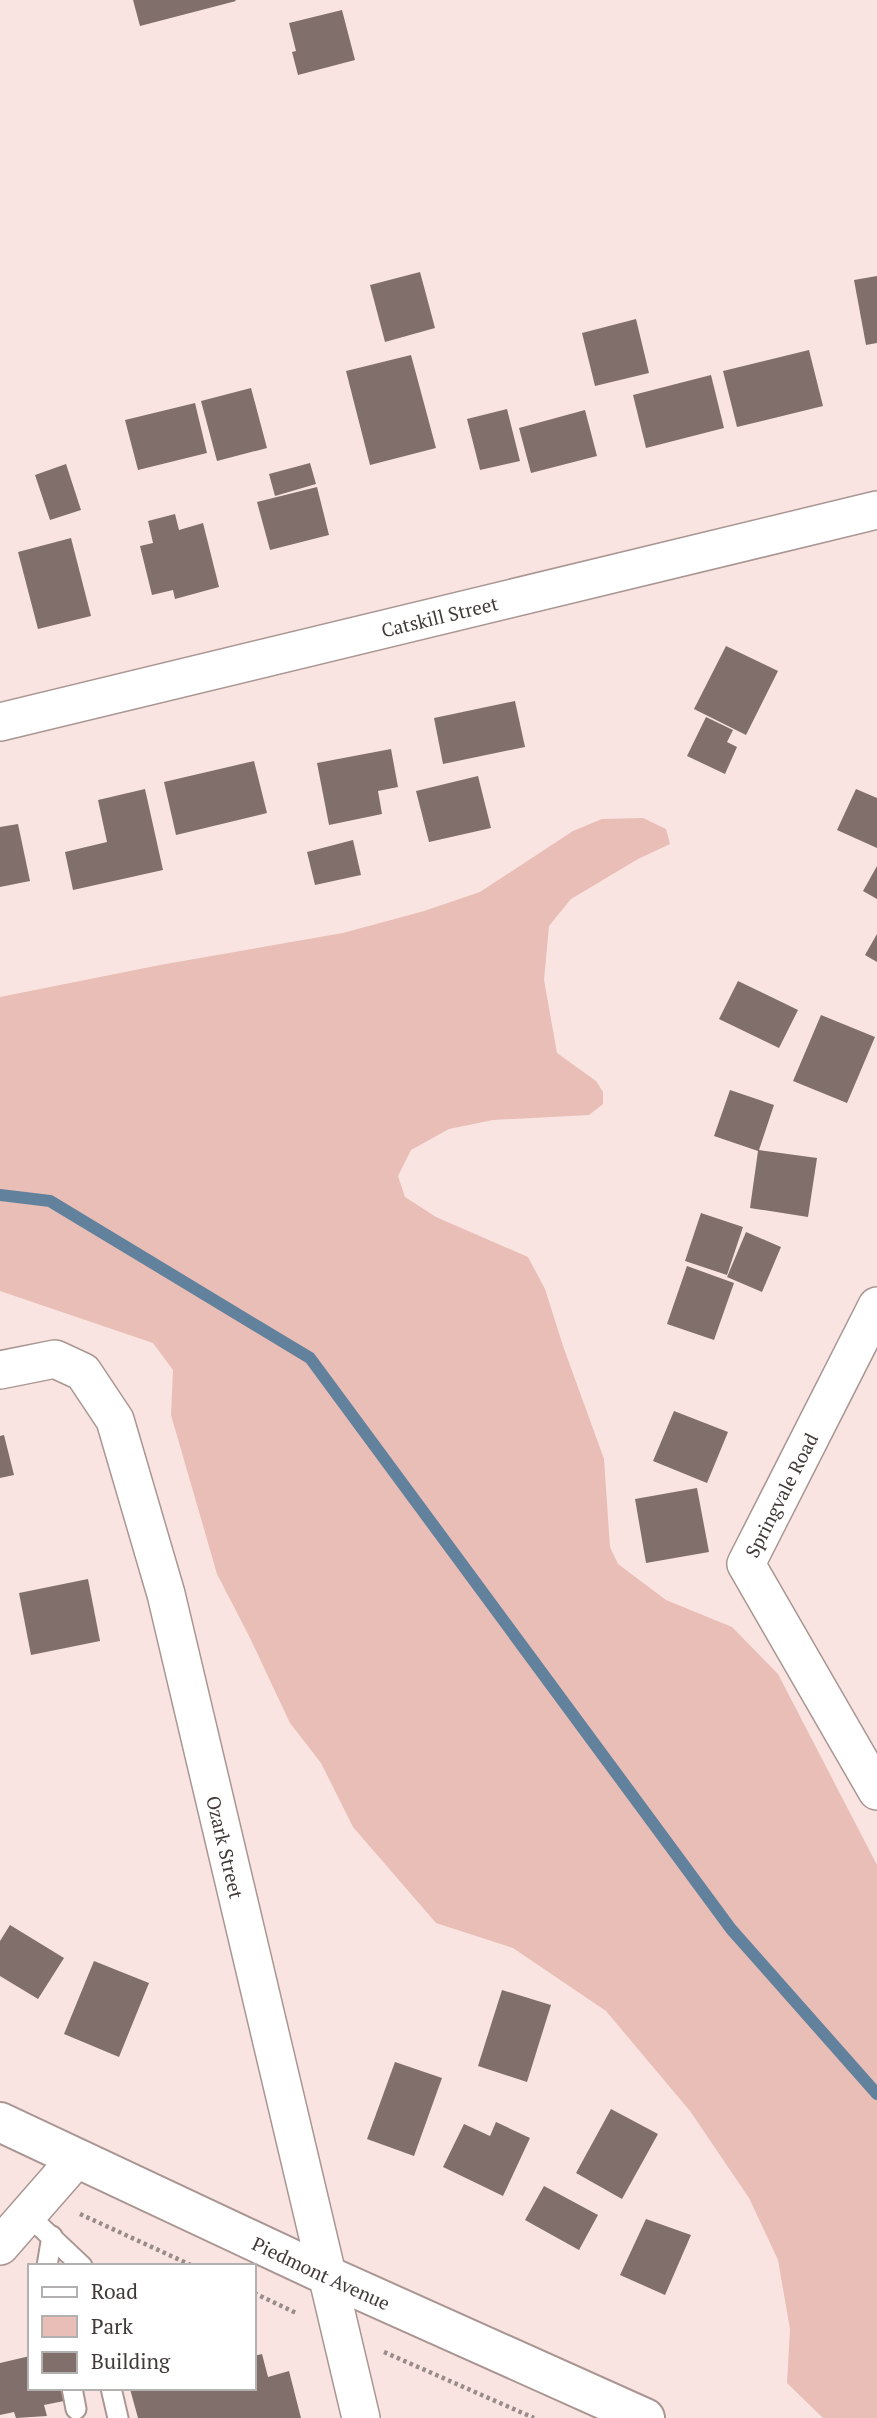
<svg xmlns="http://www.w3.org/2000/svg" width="877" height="2418" viewBox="0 0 877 2418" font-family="'PT Serif',serif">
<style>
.green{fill:#e8beb6}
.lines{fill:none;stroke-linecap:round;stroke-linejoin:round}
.stream{stroke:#61819d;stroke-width:12}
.building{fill:#816f6c}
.service-casing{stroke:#a99693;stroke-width:23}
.minor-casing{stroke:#a99693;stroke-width:40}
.secondary-casing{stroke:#a99693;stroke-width:42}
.path{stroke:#998b89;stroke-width:4.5;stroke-dasharray:3.5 3.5;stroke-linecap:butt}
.service{stroke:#fff;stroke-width:19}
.minor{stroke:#fff;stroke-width:37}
.secondary{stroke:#fff;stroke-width:38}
.labels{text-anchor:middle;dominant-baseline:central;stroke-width:7;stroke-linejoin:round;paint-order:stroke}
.street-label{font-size:19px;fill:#423a39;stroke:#fff}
</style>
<rect width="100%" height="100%" fill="#f9e4e1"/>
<polygon class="green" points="643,818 666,829 670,844 638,859 571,899 549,926 544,980 557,1053 596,1081 603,1092 603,1104 589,1115 493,1120 449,1129 411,1150 398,1176 405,1197 436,1217 528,1257 545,1289 563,1346 604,1459 610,1547 618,1564 666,1600 732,1627 778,1674 877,1865 877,2418 823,2418 787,2383 790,2329 778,2260 749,2198 690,2111 606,2011 513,1948 436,1923 353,1827 321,1763 290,1723 250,1638 217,1574 171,1415 173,1370 153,1343 0,1291 0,997 160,965 343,933 424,911 480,892 573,831 602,819"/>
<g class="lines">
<polyline class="stream" points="0,1195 50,1201 310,1358 731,1929 877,2094"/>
</g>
<g class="building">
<polygon points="133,0 235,0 236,1 140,26"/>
<polygon points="342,10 355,60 298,75 292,52 296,51 289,23"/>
<polygon points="420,272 435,328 385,342 370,285"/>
<polygon points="877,276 877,343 866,345 854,280"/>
<polygon points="636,319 649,373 595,386 582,333"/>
<polygon points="809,350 823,406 737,427 723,371"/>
<polygon points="411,355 436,448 370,465 346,371"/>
<polygon points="711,375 724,428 646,448 633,395"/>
<polygon points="251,388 267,448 217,461 201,401"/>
<polygon points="195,403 207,453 138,470 125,420"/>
<polygon points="507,409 520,461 480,470 467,419"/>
<polygon points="585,410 597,456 531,473 519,428"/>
<polygon points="310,463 316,484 275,496 269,474"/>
<polygon points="66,464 81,510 50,520 35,475"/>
<polygon points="317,487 329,535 270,550 257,502"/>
<polygon points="175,514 179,530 203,523 219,587 175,599 173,590 152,595 140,546 153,543 148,521"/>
<polygon points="71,538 91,616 38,629 18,552"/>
<polygon points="726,646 778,671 746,735 694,709"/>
<polygon points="515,701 525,747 443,764 434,718"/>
<polygon points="706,717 733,730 727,742 737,747 725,774 687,756"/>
<polygon points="391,749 398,787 378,791 382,814 329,825 317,763"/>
<polygon points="254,761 267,813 176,835 164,782"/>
<polygon points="478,776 491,828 429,842 416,791"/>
<polygon points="145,789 163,870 73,890 65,852 107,842 98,800"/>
<polygon points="856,789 877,798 877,848 837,830"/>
<polygon points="18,824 30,881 0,887 0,827"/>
<polygon points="353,840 361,875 315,885 307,852"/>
<polygon points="877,866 877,899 863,891"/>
<polygon points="877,934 877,962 865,955"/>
<polygon points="738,981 798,1010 779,1048 719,1019"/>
<polygon points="821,1015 875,1037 847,1103 793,1081"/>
<polygon points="730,1090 774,1105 759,1150 817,1158 808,1217 750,1208 758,1151 714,1136"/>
<polygon points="701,1213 743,1227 727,1275 685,1261"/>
<polygon points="746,1232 781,1247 762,1292 727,1277"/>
<polygon points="687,1266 734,1283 714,1340 667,1324"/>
<polygon points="674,1411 728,1432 707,1483 653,1461"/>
<polygon points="4,1435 14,1475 0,1478 0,1436"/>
<polygon points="697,1488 709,1552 646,1563 635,1499"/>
<polygon points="88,1579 100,1641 31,1655 19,1593"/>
<polygon points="10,1925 64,1958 38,1999 0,1976 0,1941"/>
<polygon points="94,1961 149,1983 119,2057 64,2034"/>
<polygon points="502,1990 551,2005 527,2082 478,2066"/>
<polygon points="395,2062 442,2078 414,2156 367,2139"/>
<polygon points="611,2109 658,2134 622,2199 576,2173"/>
<polygon points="496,2122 530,2138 503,2196 443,2167 464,2124 490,2136"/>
<polygon points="544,2186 598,2215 579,2250 525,2220"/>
<polygon points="646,2219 691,2235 665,2295 620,2275"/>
<polygon points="262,2354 268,2377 289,2371 301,2418 138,2418 130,2389 254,2388 254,2356"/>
<polygon points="30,2356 30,2388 66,2388 69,2400 44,2405 47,2416 16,2418 14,2412 0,2415 0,2363"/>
</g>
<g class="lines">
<defs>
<g id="service">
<polyline points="28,2215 82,2266"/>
<polyline points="47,2266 52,2236"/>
<polyline points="72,2388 76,2409"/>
<polyline points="111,2388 118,2418"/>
</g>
<g id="minor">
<path id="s1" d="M0 722 877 510"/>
<polyline points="877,1306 746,1564 877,1791"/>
<path id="s2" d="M0 1370 55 1359 83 1372 115 1420 166 1594 361 2418"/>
<polyline points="0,2246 77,2158"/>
</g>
<g id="secondary">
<path id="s3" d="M0 2122 326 2275 645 2418"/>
</g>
</defs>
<use href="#service" class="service-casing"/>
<use href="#minor" class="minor-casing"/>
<use href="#secondary" class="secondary-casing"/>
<g class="path">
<polyline points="80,2214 193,2266"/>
<polyline points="254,2293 296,2313"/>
<polyline points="384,2352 534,2418"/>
</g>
<use href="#service" class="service"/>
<use href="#minor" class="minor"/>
<use href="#secondary" class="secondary"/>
</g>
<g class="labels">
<g class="street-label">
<text stroke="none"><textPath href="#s1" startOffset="452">Catskill Street</textPath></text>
<text transform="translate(781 1495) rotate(-63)">Springvale Road</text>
<text stroke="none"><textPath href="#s2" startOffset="586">Ozark Street</textPath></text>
<text stroke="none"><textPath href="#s3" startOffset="355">Piedmont Avenue</textPath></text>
</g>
</g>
<rect x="28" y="2264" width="228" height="126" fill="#ffffff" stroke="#b3b0b0" stroke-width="2"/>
<rect x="42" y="2287" width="35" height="10" fill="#ffffff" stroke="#b3b0b0" stroke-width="2"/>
<text x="91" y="2299" font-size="21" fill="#423a39">Road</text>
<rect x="42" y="2316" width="35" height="21" fill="#e8beb6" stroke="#b3b0b0" stroke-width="2"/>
<text x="91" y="2334" font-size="21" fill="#423a39">Park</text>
<rect x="42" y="2352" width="35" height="21" fill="#816f6c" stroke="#b3b0b0" stroke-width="2"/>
<text x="91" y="2369" font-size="21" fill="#423a39">Building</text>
</svg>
